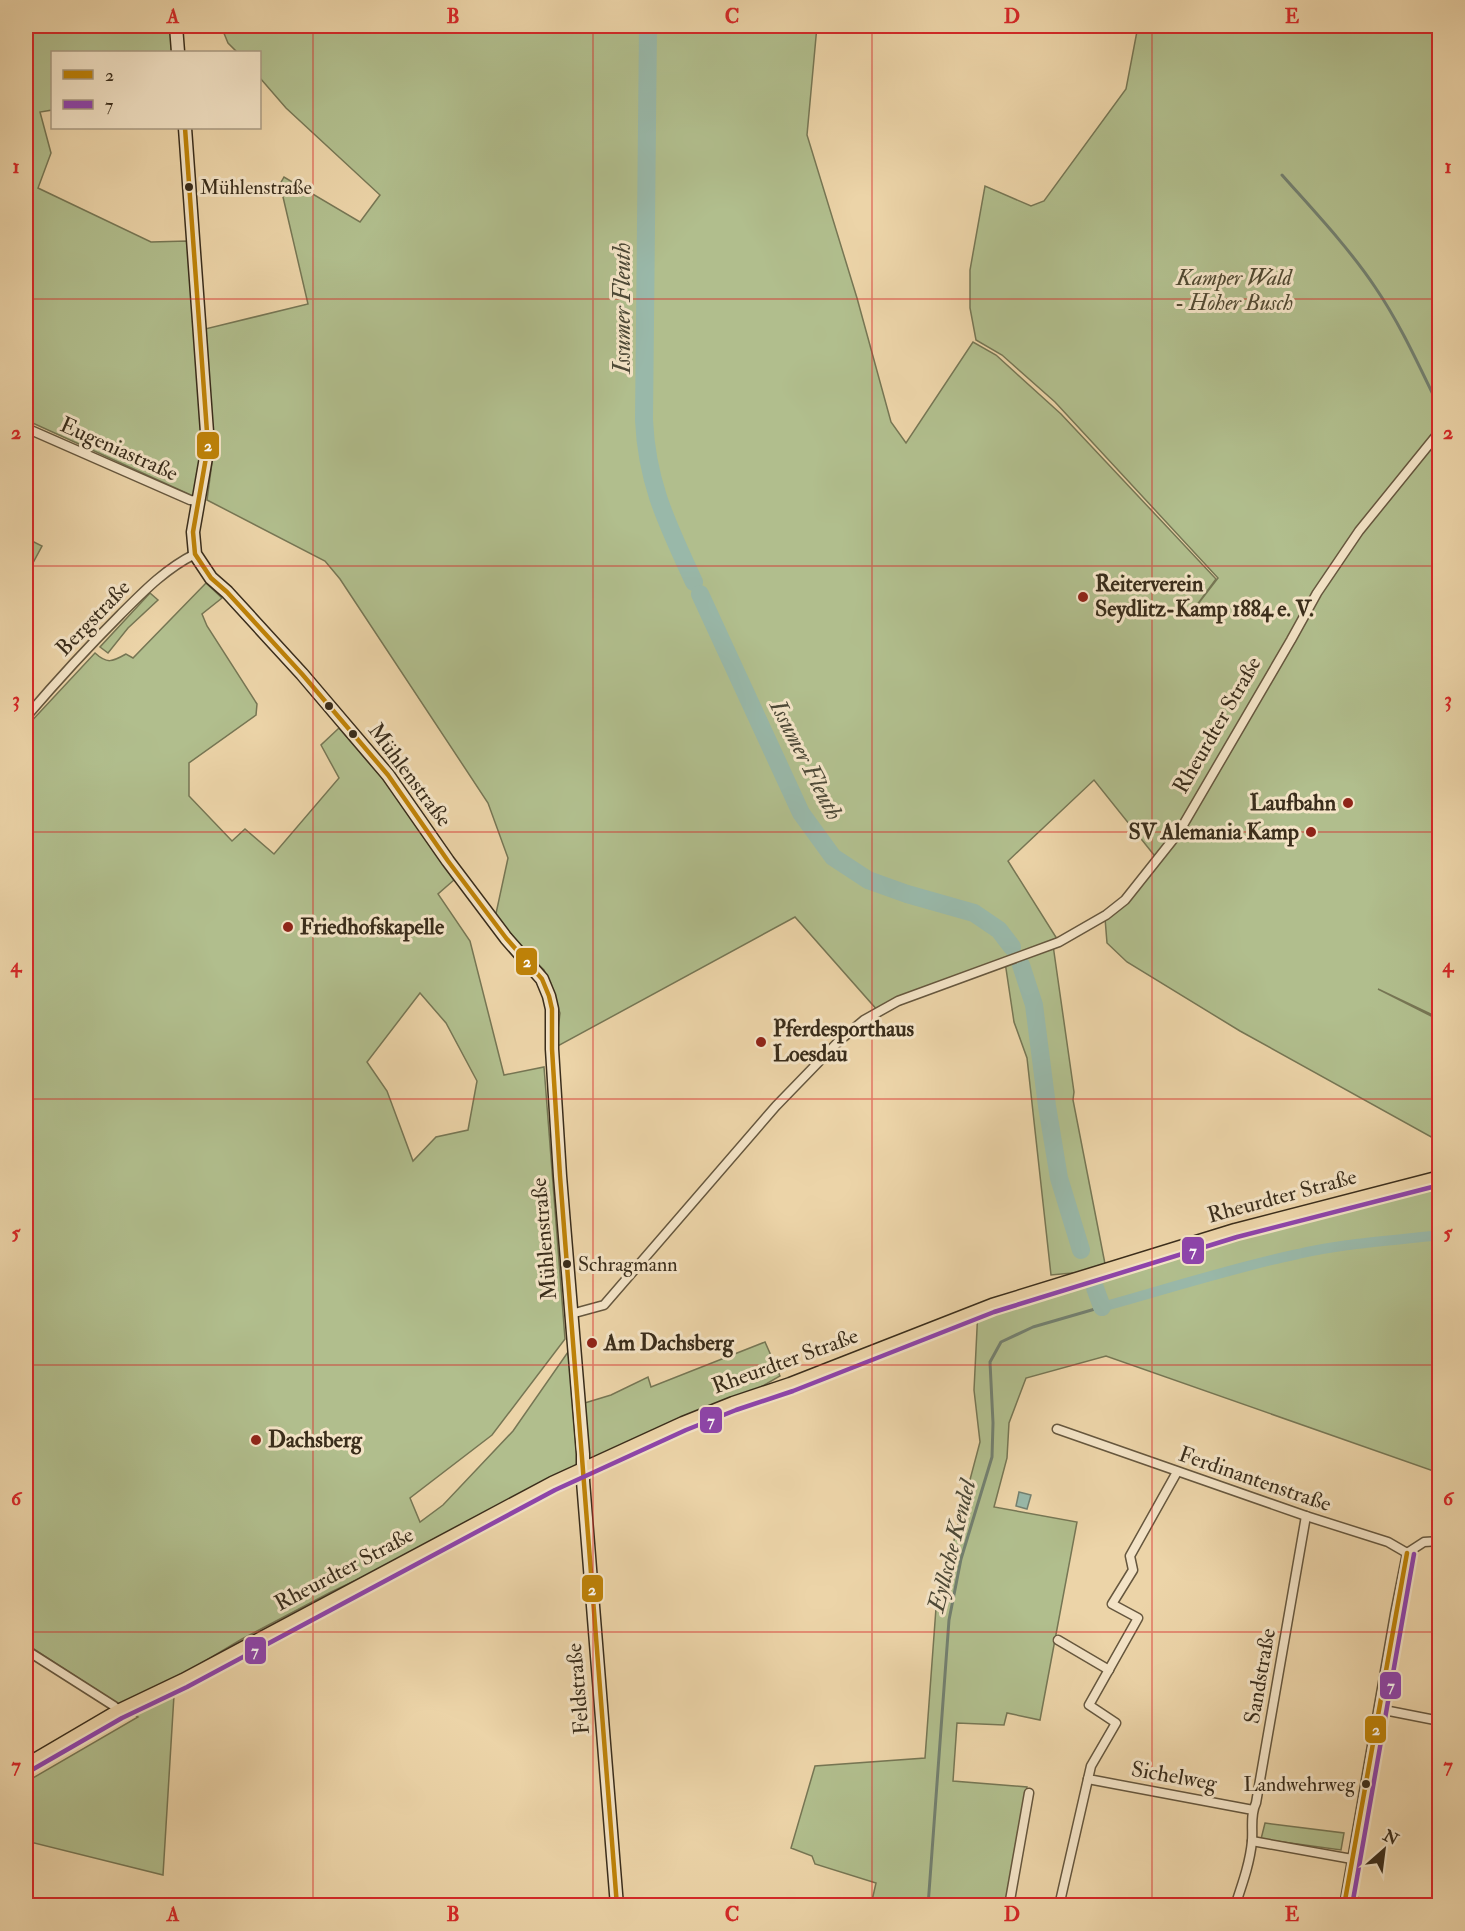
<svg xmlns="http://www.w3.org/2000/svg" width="1465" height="1931" viewBox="0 0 1465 1931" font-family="'IM FELL Double Pica',serif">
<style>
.green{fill:#b1be8d;stroke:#767654;stroke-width:1.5;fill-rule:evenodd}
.water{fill:#99b8a9;stroke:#738070;stroke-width:1.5}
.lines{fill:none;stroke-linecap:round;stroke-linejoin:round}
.stream{stroke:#738070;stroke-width:3}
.canal{stroke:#99b8a9;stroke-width:10}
.river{stroke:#99b8a9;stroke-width:18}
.street-casing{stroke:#66573e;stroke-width:11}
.secondary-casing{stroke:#3a2d1b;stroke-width:15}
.primary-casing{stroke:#3a2d1b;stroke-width:15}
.street{stroke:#f3e3c6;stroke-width:8}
.secondary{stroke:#f3e3c6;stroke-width:12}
.primary{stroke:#ecd4a8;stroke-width:12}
.bus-1-casing{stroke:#f3e3c6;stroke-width:9}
.bus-2-casing{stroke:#f3e3c6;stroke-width:9}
.bus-1{stroke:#be8208;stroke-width:4.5}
.bus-2{stroke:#8e44ad;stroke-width:4.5}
.grid{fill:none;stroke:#d62828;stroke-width:1.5;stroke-opacity:0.55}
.bus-dot{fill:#3a2d1b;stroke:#f3e3c6;stroke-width:2}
.poi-dot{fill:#8f2418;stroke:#f3e3c6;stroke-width:2}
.labels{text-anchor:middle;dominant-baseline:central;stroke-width:6;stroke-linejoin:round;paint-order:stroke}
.bus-label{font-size:20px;fill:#3a2d1b;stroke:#f3e3c6;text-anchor:start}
.park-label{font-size:22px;font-style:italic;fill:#524a32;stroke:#f3e3c6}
.street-label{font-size:22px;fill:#3a2d1b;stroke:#f3e3c6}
.poi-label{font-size:22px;font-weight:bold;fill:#3a2d1b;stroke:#f3e3c6;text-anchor:start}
.water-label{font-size:24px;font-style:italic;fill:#4d4937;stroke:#f3e3c6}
.line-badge{stroke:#f3e3c6;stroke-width:2}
.badge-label{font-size:16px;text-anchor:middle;font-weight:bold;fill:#fff}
.neatline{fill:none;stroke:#d62828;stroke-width:2}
.grid-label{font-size:20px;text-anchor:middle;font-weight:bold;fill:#d62828}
</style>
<rect width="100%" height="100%" fill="#ecd4a8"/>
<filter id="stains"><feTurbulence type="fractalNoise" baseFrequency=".00333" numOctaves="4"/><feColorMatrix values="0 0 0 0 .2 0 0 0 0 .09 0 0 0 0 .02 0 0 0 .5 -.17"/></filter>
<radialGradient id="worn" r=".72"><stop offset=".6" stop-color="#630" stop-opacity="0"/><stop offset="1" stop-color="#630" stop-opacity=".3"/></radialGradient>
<g class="green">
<polygon points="26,26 176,26 178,52 52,52 52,110 40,112 51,153 38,188 151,242 187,241 202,441 198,484 193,496 26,420"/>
<polygon points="221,26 817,26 807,135 857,298 891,422 906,443 973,342 996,355 1061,414 1216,579 1191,613 1218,578 1055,402 1002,355 976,340 970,308 970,270 985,186 1031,206 1044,201 1126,89 1138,26 1439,26 1439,1018 1378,989 1439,1020 1439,1159 1435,1139 1240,1031 1127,962 1107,943 1105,918 1158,860 1094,780 1008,861 1059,942 1053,945 1074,1092 1073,1100 1106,1269 1439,1177 1439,1473 1106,1356 1026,1378 1009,1423 1007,1458 994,1507 1077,1522 1040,1720 1007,1713 1004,1725 957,1723 953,1781 1027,1787 1006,1905 871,1905 876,1883 815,1864 812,1856 791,1848 815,1766 925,1758 936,1608 980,1442 974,1390 978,1309 1056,1295 1104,1270 1051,1275 1027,1058 1014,1022 1005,962 879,1012 795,917 556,1047 560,1013 544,970 507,935 495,918 508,858 488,803 340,579 325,561 207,500 214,448 205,329 308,304 280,184 284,177 360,222 380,195 286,108 260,78 260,52 237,52 228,43"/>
<polygon points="26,538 42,546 26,576"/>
<path d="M206 583 222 598 202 614 207 626 257 704 256 715 189 763V796L232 841 245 829 274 854 339 778 321 745 339 728 388 785 454 880 438 894 470 941 504 1075 544 1067 565 1339 492 1435 410 1498 420 1522 443 1505 513 1431 568 1352 581 1449 578 1405 611 1395 648 1377 651 1387 765 1342 780 1376 733 1403 331 1592 242 1639 175 1679 163 1875 26 1841V1782L138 1717 26 1644V727L95 653C107 664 112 662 126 654L133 658ZM420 993 446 1023 477 1081 468 1130 436 1137 413 1161 387 1091 367 1062Z"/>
<polygon points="150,593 158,600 128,628 108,653 100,647"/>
<polygon points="1265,1823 1344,1833 1341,1850 1261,1839"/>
</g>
<polygon class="water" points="1019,1492 1031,1495 1027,1509 1016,1506"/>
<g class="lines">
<g class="stream">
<path d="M1282 175C1313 210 1349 248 1375 287 1401 325 1420 368 1440 409"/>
<polyline points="928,1906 949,1620 961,1559 992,1457 993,1423 990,1362 1001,1342 1033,1327 1102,1307"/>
</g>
<path class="canal" d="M1102 1307C1167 1289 1232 1268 1298 1254 1344 1243 1392 1241 1440 1235"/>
<g class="river">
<path d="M648 26 644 420C647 485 668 525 694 582"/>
<polyline points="700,594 801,813 833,857 868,880 907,894 974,913 999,930 1012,947"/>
<polyline points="1021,965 1034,1005 1047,1106 1059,1178 1081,1250"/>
<polyline points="1095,1288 1102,1307"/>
</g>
<defs>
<g id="street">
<polyline points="26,428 190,500 199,501"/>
<path d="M26 717C56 682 87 648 120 615 143 592 165 569 195 554"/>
<polyline points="571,1314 604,1305 776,1106 839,1041 864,1020 898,1001 1059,942 1106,915 1125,900 1179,832 1291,640 1317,593 1359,531 1440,431"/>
<polyline points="1057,1429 1306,1516 1388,1542 1407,1553"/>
<polyline points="1177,1472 1130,1556 1133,1570 1112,1604 1138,1618 1089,1705 1116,1723 1091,1766 1088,1779 1253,1810"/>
<polyline points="1407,1553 1424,1542 1440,1541"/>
<polyline points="1058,1640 1109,1670"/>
<polyline points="26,1650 114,1706 118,1711"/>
<polyline points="1379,1709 1440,1721"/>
<polyline points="1252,1841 1352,1859"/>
<polyline points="1345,1900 1378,1906"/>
<polyline points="1009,1906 1029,1793"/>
<polyline points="1059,1906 1088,1779"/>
<path d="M1235 1906C1242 1885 1250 1863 1252 1841 1253 1828 1250 1815 1256 1803L1306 1516"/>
<polyline points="1344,1906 1395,1614 1407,1553"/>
</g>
<g id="secondary">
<polyline points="176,26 178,52"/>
<polyline points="185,128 208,446 193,532 195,554 211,578 227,592 302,674 388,775 448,861 506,938 542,979 549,996 552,1009 552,1049 560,1176 583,1454 583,1481 617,1906"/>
</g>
<polyline id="primary" points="26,1765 118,1711 183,1680 552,1483 683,1423 733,1403 790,1384 992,1305 1235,1230 1440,1177"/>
</defs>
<use href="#street" class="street-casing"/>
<use href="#secondary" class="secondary-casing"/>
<use href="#primary" class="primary-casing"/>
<use href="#street" class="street"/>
<use href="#secondary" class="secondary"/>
<use href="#primary" class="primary"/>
<defs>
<g id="bus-1">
<polyline points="185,128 208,446 193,532 195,554 211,578 227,592 302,674 388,775 448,861 506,938 542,979 549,996 552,1009 552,1049 560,1176 617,1906"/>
<polyline points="1344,1906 1407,1553"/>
</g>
<g id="bus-2">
<polyline points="30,1771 122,1718 187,1687 555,1490 686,1430 736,1410 793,1391 994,1312 1237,1237 1440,1185"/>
<polyline points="1352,1906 1414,1554"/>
</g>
</defs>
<use href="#bus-1" class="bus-1-casing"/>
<use href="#bus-2" class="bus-2-casing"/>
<use href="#bus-1" class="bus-1"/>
<use href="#bus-2" class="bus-2"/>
</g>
<path class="grid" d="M313 26V1906M593 26V1906M872 26V1906M1152 26V1906M26 299H1440M26 566H1440M26 832H1440M26 1099H1440M26 1365H1440M26 1632H1440"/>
<g class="bus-dot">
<circle cx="189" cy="187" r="5"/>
<circle cx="329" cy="706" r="5"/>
<circle cx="353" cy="734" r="5"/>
<circle cx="567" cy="1264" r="5"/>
<circle cx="1366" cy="1784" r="5"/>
</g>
<g class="poi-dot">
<circle cx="1083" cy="597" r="6"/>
<circle cx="1348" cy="803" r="6"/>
<circle cx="1311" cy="832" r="6"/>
<circle cx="288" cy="927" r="6"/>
<circle cx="761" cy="1042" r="6"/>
<circle cx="592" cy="1343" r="6"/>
<circle cx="256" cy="1440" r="6"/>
</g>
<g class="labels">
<g class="bus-label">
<text x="200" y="187">Mühlenstraße</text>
<text x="578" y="1264">Schragmann</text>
<text x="1355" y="1784" text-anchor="end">Landwehrweg</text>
</g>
<g class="park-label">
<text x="1234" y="278">Kamper Wald<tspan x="1234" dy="25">- Hoher Busch</tspan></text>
</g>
<g class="street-label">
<text transform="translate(119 449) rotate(24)">Eugeniastraße</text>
<text transform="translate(93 618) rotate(-46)">Bergstraße</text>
<text transform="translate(1217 725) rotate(-60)">Rheurdter Straße</text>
<text transform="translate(410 775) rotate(53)">Mühlenstraße</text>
<text transform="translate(1282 1196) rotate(-15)">Rheurdter Straße</text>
<text transform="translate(544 1239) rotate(-95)">Mühlenstraße</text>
<text transform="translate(785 1361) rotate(-20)">Rheurdter Straße</text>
<text transform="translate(1255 1479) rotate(19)">Ferdinantenstraße</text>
<text transform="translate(344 1569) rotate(-28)">Rheurdter Straße</text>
<text transform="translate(1260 1676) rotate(-80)">Sandstraße</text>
<text transform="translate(578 1689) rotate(-95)">Feldstraße</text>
<text transform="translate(1174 1776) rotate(10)">Sichelweg</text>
</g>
<g class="poi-label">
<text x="1095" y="584">Reiterverein<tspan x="1095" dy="25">Seydlitz-Kamp 1884 e. V.</tspan></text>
<text x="1336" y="803" text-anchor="end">Laufbahn</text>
<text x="1299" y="832" text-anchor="end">SV Alemania Kamp</text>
<text x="300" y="927">Friedhofskapelle</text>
<text x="773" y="1029">Pferdesporthaus<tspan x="773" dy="25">Loesdau</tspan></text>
<text x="604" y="1343">Am Dachsberg</text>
<text x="268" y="1440">Dachsberg</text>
</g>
<g class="water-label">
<text transform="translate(622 308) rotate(-90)">Issumer Fleuth</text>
<text transform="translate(806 760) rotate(63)">Issumer Fleuth</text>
<text transform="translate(952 1546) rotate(-76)">Eyllsche Kendel</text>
</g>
</g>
<g class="line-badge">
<rect x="196" y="431" width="24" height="29" rx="6" fill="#be8208"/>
<rect x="515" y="947" width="23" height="29" rx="6" fill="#be8208"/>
<rect x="1181" y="1236" width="24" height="29" rx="6" fill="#8e44ad"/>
<rect x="699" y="1406" width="24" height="28" rx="6" fill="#8e44ad"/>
<rect x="581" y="1574" width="23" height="29" rx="6" fill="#be8208"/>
<rect x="244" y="1636" width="23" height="29" rx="6" fill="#8e44ad"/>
<rect x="1379" y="1671" width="23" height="29" rx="6" fill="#8e44ad"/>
<rect x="1364" y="1715" width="23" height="29" rx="6" fill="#be8208"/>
</g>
<g class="badge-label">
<text x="208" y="451">2</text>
<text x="527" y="967">2</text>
<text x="1193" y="1256">7</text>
<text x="711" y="1426">7</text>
<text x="592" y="1595">2</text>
<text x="255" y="1656">7</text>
<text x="1391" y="1691">7</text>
<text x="1376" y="1735">2</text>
</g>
<rect width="1465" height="1931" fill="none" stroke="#ecd4a8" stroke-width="66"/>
<rect x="51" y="51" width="210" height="78" fill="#f3e3c6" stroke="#a99a82" stroke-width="1.5"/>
<rect x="63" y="70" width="30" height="9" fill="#be8208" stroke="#a99a82" stroke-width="1.5"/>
<text x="105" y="81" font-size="18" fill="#3a2d1b">2</text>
<rect x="63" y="100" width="30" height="9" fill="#8e44ad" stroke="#a99a82" stroke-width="1.5"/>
<text x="105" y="111" font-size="18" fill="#3a2d1b">7</text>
<g transform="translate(1384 1850) rotate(28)" stroke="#f3e3c6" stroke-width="4.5" paint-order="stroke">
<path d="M0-4.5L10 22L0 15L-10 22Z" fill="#3a2d1b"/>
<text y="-9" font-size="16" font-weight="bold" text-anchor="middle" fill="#3a2d1b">N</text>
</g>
<rect x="33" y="33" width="1399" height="1865" class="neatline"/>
<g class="grid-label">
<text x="173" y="23">A</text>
<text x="453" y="23">B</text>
<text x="732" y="23">C</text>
<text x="1012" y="23">D</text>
<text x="1292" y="23">E</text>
<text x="16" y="173">1</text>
<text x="1448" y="173">1</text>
<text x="16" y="439">2</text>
<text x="1448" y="439">2</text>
<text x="16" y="706">3</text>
<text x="1448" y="706">3</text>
<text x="16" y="972">4</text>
<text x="1448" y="972">4</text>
<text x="16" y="1239">5</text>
<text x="1448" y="1239">5</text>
<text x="16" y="1505">6</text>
<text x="1448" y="1505">6</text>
<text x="16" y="1772">7</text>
<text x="1448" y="1772">7</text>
<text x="173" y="1921">A</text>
<text x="453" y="1921">B</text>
<text x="732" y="1921">C</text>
<text x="1012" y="1921">D</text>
<text x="1292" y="1921">E</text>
</g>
<rect width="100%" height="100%" filter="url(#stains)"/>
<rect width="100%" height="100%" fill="url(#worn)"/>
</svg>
